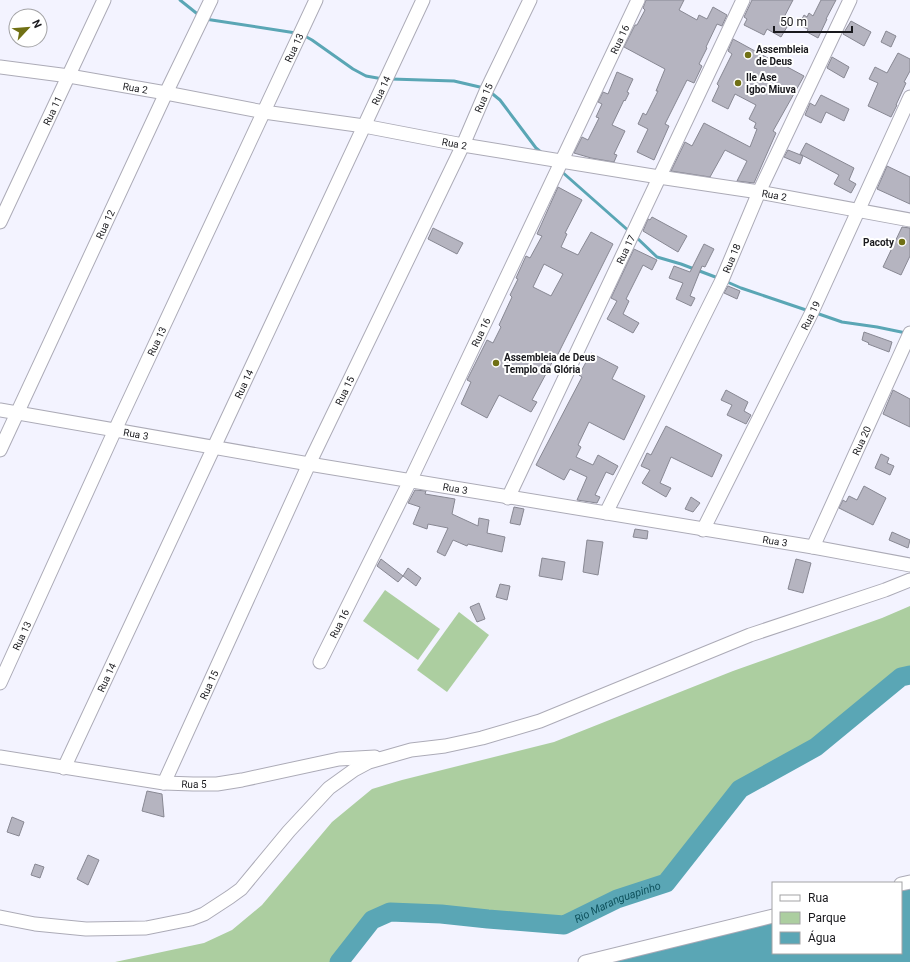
<svg xmlns="http://www.w3.org/2000/svg" width="910" height="962" viewBox="0 0 910 962" font-family="Roboto,sans-serif">
<style>
.green{fill:#accea0}
.water{fill:#5aa6b5}
.lines{fill:none;stroke-linecap:round;stroke-linejoin:round}
.stream{stroke:#5aa6b5;stroke-width:3}
.river{stroke:#5aa6b5;stroke-width:19}
.building{fill:#b5b4c0;stroke:#888893;fill-rule:evenodd}
.minor-casing{stroke:#acabb7;stroke-width:15}
.minor{stroke:#fff;stroke-width:13}
.poi-dot{fill:#707014;stroke:#fff;stroke-width:1.5}
.labels{text-anchor:middle;dominant-baseline:central;stroke-width:4;stroke-linejoin:round;paint-order:stroke}
.street-label{font-size:10px;fill:#19191d;stroke:#fff}
.poi-label{font-size:10px;font-weight:bold;fill:#19191d;stroke:#fff;text-anchor:start}
.water-label{font-size:11px;font-style:italic;fill:#0f525d;stroke:#fff}
</style>
<rect width="100%" height="100%" fill="#f3f3ff"/>
<g class="green">
<polygon points="385,590 440,629 418,660 363,621"/>
<polygon points="910,606 910,675 901,677 816,747 740,789 666,883 617,899 564,925 488,919 441,914 390,912 372,920 339,962 115,962 204,943 232,930 262,905 332,822 372,789 402,780 554,742 733,671 882,618"/>
<polygon points="459,612 489,635 447,692 417,670"/>
</g>
<polygon class="water" points="910,889 910,962 613,962 773,922 773,953 901,953 901,891"/>
<g class="lines">
<g class="stream">
<polyline points="180,0 200,16"/>
<polyline points="205,19 296,33"/>
<polyline points="303,35 312,40 353,69 366,76 383,79"/>
<polyline points="391,79 454,81 484,88"/>
<polyline points="489,91 500,100 536,148 542,153"/>
<polyline points="561,171 630,232"/>
<polyline points="636,237 657,257 681,264 718,278"/>
<polyline points="725,281 741,288 809,311"/>
<polyline points="816,313 842,322 877,327 906,333"/>
</g>
<path class="river" id="s1" d="M339 962 372 920 390 912 441 914 488 919 564 925 617 899 666 883 740 789 816 747 901 677 910 675"/>
</g>
<g class="building">
<polygon points="646,0 684,0 679,10 697,20 699,15 707,19 713,7 727,15 722,26 717,24 706,47 707,48 699,64 702,66 694,83 687,80 665,124 669,126 654,160 637,152 648,129 638,124 643,113 646,115 658,91 656,91 665,69 624,47 635,25 637,25 645,10 643,8"/>
<polygon points="752,0 793,0 781,23 787,27 781,37 767,29 764,35 744,25 747,19 744,17"/>
<polygon points="821,0 836,0 826,19 827,19 818,38 807,32 808,29 799,25 804,15 807,17 809,13 813,16"/>
<polygon points="851,21 871,32 864,46 843,34"/>
<polygon points="886,31 896,36 891,47 881,42"/>
<polygon points="733,39 777,63 778,62 804,76 773,131 776,133 754,183 737,181 747,161 725,150 710,177 671,171 685,142 692,146 704,123 750,147 757,129 754,128 756,123 749,119 756,105 735,94 728,109 712,101 719,86 717,84 732,54 728,51"/>
<polygon points="898,53 910,59 910,71 904,82 906,83 896,105 897,105 891,117 868,106 878,83 869,79 875,67 887,73"/>
<polygon points="832,57 849,67 844,78 827,68"/>
<polygon points="617,72 633,79 627,92 629,93 625,101 624,100 612,125 625,131 614,154 617,155 614,162 591,158 574,153 582,137 588,140 599,118 596,117 602,104 598,102 603,92 608,94"/>
<polygon points="821,95 849,109 844,121 826,112 821,123 805,115 810,103 815,106"/>
<polygon points="806,143 854,168 849,180 856,184 851,193 834,184 839,175 800,154"/>
<polygon points="788,150 803,156 800,164 784,157"/>
<polygon points="887,166 910,177 910,204 877,189"/>
<path d="M558 187 582 200 565 233 567 234 561 247 578 255 591 232 613 244 557 356 556 355 532 400 537 402 531 412 499 395 487 418 461 404 471 382 467 380 487 340 493 343 501 327 499 325 512 297 510 295 518 279 516 278 526 256 530 258 542 236 537 234ZM544 264 563 274 551 296 533 287Z"/>
<polygon points="652,217 687,236 678,252 643,231 648,219 650,220"/>
<polygon points="902,227 910,228 910,256 901,275 883,267"/>
<polygon points="433,228 463,243 457,254 428,239"/>
<polygon points="704,244 714,249 705,267 702,266 690,296 695,298 691,306 676,299 683,283 669,278 674,266 690,272"/>
<polygon points="634,249 657,260 652,270 643,265 626,299 629,301 623,314 639,323 633,333 607,319 617,301 611,298"/>
<polygon points="728,286 740,291 737,299 724,293"/>
<polygon points="864,332 892,342 889,352 868,344 869,343 862,340"/>
<polygon points="591,353 618,367 612,379 645,396 624,440 589,422 578,445 581,447 576,457 593,465 598,455 618,466 613,475 606,472 595,495 600,497 597,503 577,500 587,477 570,469 564,480 536,465 582,377 579,375"/>
<polygon points="726,390 748,402 744,411 751,415 746,424 727,415 732,405 721,400"/>
<polygon points="893,390 910,399 910,427 883,414"/>
<polygon points="666,426 722,455 712,477 671,457 660,483 671,488 666,497 642,483 650,470 641,466 647,453 651,455"/>
<polygon points="881,454 889,458 887,463 894,466 890,475 875,468"/>
<polygon points="864,486 886,498 873,525 839,508 843,500 846,502 849,496 857,500"/>
<polygon points="415,490 426,491 425,494 455,499 452,514 478,526 479,518 489,520 487,533 505,537 502,552 468,544 467,546 453,540 445,556 437,552 448,528 428,524 427,529 413,524 420,507 408,503"/>
<polygon points="691,497 700,503 693,512 685,509"/>
<polygon points="514,507 524,509 520,525 510,523"/>
<polygon points="635,529 648,531 647,539 633,537"/>
<polygon points="892,532 910,540 908,548 889,540"/>
<polygon points="587,540 603,542 598,575 583,572"/>
<polygon points="542,558 565,562 562,580 539,576"/>
<polygon points="381,559 403,576 398,582 377,566"/>
<polygon points="796,559 811,563 803,593 788,589"/>
<polygon points="408,568 421,578 416,586 403,576"/>
<polygon points="500,584 510,586 507,600 496,597"/>
<polygon points="479,603 485,619 477,622 470,607"/>
<polygon points="147,791 162,794 164,817 142,811"/>
<polygon points="12,817 24,822 19,836 7,832"/>
<polygon points="88,855 99,860 88,885 77,879"/>
<polygon points="35,864 44,867 40,878 31,875"/>
</g>
<g class="lines">
<defs>
<g id="minor">
<path id="s2" d="M0 67 69 76 166 93 264 112 364 126 463 145 659 177 759 192 910 220"/>
<path id="s3" d="M0 222 104 0"/>
<path id="s4" d="M0 410 309 464 813 547 910 565"/>
<path id="s5" d="M0 450 166 93 211 0"/>
<path id="s6" d="M508 498 743 0"/>
<path id="s7" d="M606 513 722 280 759 192 850 0"/>
<path id="s8" d="M703 530 812 312 910 97"/>
<path id="s9" d="M813 547 910 333"/>
<path id="s10" d="M320 662 410 481 638 0"/>
<path id="s11" d="M0 683 115 430 316 0"/>
<path id="s12" d="M0 757 164 783 193 784H217L242 780 339 759 375 757"/>
<path id="s13" d="M64 768 423 0"/>
<path id="s14" d="M164 783 309 464 463 145 487 89 530 0"/>
<polyline points="901,884 910,882"/>
<polyline points="0,917 35,924 86,929 146,928 191,919 204,914 230,897 241,889 289,831 329,788 354,770 369,762 411,750 445,746 482,738 540,721 750,635 885,590 910,580"/>
<polyline points="585,962 773,916"/>
</g>
</defs>
<use href="#minor" class="minor-casing"/>
<use href="#minor" class="minor"/>
</g>
<g class="poi-dot">
<circle cx="748" cy="55" r="4"/>
<circle cx="738" cy="83" r="4"/>
<circle cx="902" cy="242" r="4"/>
<circle cx="496" cy="363" r="4"/>
</g>
<g class="labels">
<g class="street-label">
<text stroke="none"><textPath href="#s10" startOffset="691">Rua 16</textPath></text>
<text stroke="none"><textPath href="#s11" startOffset="700">Rua 13</textPath></text>
<text stroke="none"><textPath href="#s2" startOffset="137">Rua 2</textPath></text>
<text stroke="none"><textPath href="#s13" startOffset="748">Rua 14</textPath></text>
<text stroke="none"><textPath href="#s14" startOffset="756">Rua 15</textPath></text>
<text stroke="none"><textPath href="#s3" startOffset="123">Rua 11</textPath></text>
<text stroke="none"><textPath href="#s2" startOffset="461">Rua 2</textPath></text>
<text stroke="none"><textPath href="#s2" startOffset="785">Rua 2</textPath></text>
<text stroke="none"><textPath href="#s5" startOffset="249">Rua 12</textPath></text>
<text stroke="none"><textPath href="#s6" startOffset="275">Rua 17</textPath></text>
<text stroke="none"><textPath href="#s7" startOffset="284">Rua 18</textPath></text>
<text stroke="none"><textPath href="#s8" startOffset="240">Rua 19</textPath></text>
<text stroke="none"><textPath href="#s10" startOffset="367">Rua 16</textPath></text>
<text stroke="none"><textPath href="#s11" startOffset="376">Rua 13</textPath></text>
<text stroke="none"><textPath href="#s13" startOffset="424">Rua 14</textPath></text>
<text stroke="none"><textPath href="#s14" startOffset="432">Rua 15</textPath></text>
<text stroke="none"><textPath href="#s4" startOffset="138">Rua 3</textPath></text>
<text stroke="none"><textPath href="#s9" startOffset="117">Rua 20</textPath></text>
<text stroke="none"><textPath href="#s4" startOffset="462">Rua 3</textPath></text>
<text stroke="none"><textPath href="#s4" startOffset="786">Rua 3</textPath></text>
<text stroke="none"><textPath href="#s10" startOffset="43">Rua 16</textPath></text>
<text stroke="none"><textPath href="#s11" startOffset="52">Rua 13</textPath></text>
<text stroke="none"><textPath href="#s13" startOffset="100">Rua 14</textPath></text>
<text stroke="none"><textPath href="#s14" startOffset="108">Rua 15</textPath></text>
<text stroke="none"><textPath href="#s12" startOffset="196">Rua 5</textPath></text>
</g>
<g class="poi-label">
<text x="756" y="49">Assembleia<tspan x="756" dy="12">de Deus</tspan></text>
<text x="746" y="77">Ile Ase<tspan x="746" dy="12">Igbo Miuva</tspan></text>
<text x="894" y="242" text-anchor="end">Pacoty</text>
<text x="504" y="357">Assembleia de Deus<tspan x="504" dy="12">Templo da Glória</tspan></text>
</g>
<g class="water-label">
<text stroke="none"><textPath href="#s1" startOffset="306">Rio Maranguapinho</textPath></text>
</g>
</g>
<rect x="772" y="882" width="130" height="72" fill="#ffffff" stroke="#a3a3a5"/>
<rect x="780" y="895" width="20" height="6" fill="#ffffff" stroke="#a3a3a5"/>
<text x="808" y="902" font-size="12" fill="#19191d">Rua</text>
<rect x="780" y="912" width="20" height="12" fill="#accea0" stroke="#a3a3a5"/>
<text x="808" y="922" font-size="12" fill="#19191d">Parque</text>
<rect x="780" y="932" width="20" height="12" fill="#5aa6b5" stroke="#a3a3a5"/>
<text x="808" y="942" font-size="12" fill="#19191d">Água</text>
<g transform="translate(28 28) rotate(64)"><circle r="19" fill="#ffffff" stroke="#a3a3a5"/>
<path d="M0-3L7 15L0 10L-7 15Z" fill="#707014"/>
<text y="-6" font-size="11" font-weight="bold" text-anchor="middle" fill="#19191d">N</text>
</g>
<path d="M774 26v6h78v-6" fill="none" stroke="#19191d" stroke-width="2"/>
<text x="780" y="26" font-size="12" fill="#19191d" stroke="#ffffff" stroke-width="3" paint-order="stroke">50 m</text>
</svg>
